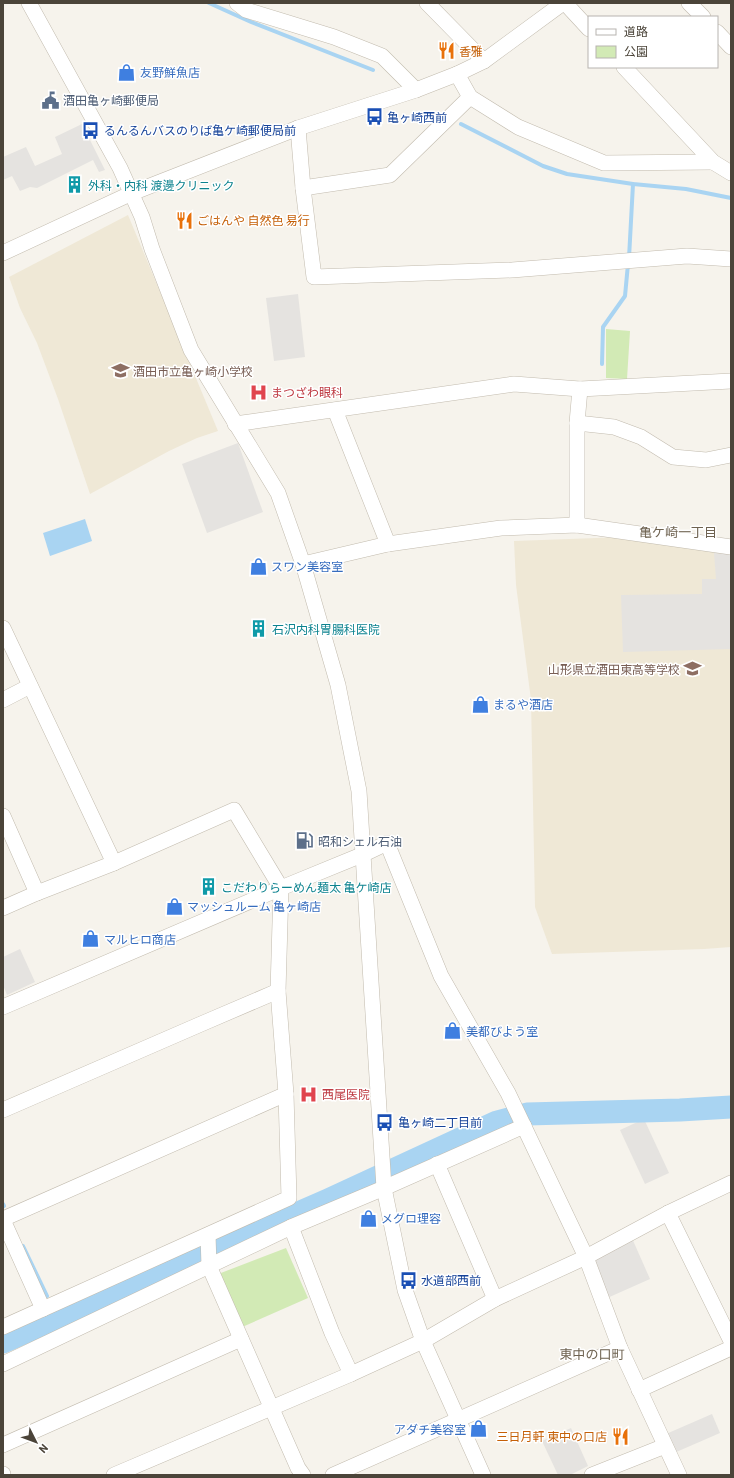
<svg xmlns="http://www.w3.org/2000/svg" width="734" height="1478" viewBox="0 0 734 1478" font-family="Barlow,'Noto Sans JP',sans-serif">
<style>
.education{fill:#efe8d6}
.green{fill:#d2eab5}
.parking{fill:#e5e3e0}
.water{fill:#a9d4f2}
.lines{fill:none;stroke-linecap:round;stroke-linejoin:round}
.stream{stroke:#a9d4f2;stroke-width:4}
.river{stroke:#a9d4f2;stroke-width:23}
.minor-casing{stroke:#c2bbae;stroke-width:16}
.minor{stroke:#fff;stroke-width:15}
.labels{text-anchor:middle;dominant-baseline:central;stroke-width:3;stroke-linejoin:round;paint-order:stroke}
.food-label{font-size:12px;fill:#c56008;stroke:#fff;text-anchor:start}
.shop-label{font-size:12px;fill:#366cbe;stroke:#fff;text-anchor:start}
.service-label{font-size:12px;fill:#4e5e75;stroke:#fff;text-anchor:start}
.transit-label{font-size:12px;fill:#164399;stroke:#fff;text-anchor:start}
.culture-label{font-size:12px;fill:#0d838f;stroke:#fff;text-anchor:start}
.education-label{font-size:12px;fill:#785e54;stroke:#fff;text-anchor:start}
.health-label{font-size:12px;fill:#be3a42;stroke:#fff;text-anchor:start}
.neighbourhood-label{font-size:13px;fill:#6e6250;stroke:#fff}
</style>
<rect width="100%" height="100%" fill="#f6f3ec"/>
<g class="education">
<polygon points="128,215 218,431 197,438 169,451 90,494 58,399 37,343 20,308 9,277"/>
<polygon points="624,537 731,551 731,947 704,949 552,954 535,907 531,700 516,585 514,541"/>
</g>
<g class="green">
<polygon points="606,329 630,331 627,379 606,378"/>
<polygon points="286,1248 308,1298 240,1328 213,1276"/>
</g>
<g class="parking">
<polygon points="82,124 105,170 99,172 93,160 37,188 30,187 20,191 12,176 3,180 3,157 26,147 35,166 62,154 55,137"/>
<polygon points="298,294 305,357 274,361 266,298"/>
<polygon points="238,443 263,512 207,533 182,464"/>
<polygon points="714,553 731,554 731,649 623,652 621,595 702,594 702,579 716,579"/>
<polygon points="20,949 35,982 7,995 3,985 3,957"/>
<polygon points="644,1119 669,1173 645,1184 620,1130"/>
<polygon points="631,1236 650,1279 605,1299 589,1258"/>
<polygon points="712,1414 720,1433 674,1453 666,1434"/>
<polygon points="571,1428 588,1466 570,1475 558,1475 542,1441"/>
</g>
<polygon class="water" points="85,519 92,541 50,556 43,533"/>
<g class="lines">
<g class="stream">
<polyline points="209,3 251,22 373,70"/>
<polyline points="461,124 543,166 567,174 633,184 686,189 731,198"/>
<polyline points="629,258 633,184"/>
<polyline points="602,364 603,327 625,296 628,264"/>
<polyline points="3,1204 4,1206"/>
<polyline points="23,1246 47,1296"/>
<polyline points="56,1315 57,1318"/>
</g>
<polyline class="river" points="3,1342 328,1200 497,1122 527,1114 680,1110 731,1107"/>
<defs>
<g id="minor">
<polyline points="29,3 120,168 142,217 152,249 191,350 278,493 303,564 338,685 359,791 384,1188 405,1290 423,1341 483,1475"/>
<polyline points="237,3 246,10 334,37 382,56 416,90"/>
<polyline points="427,3 484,61"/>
<polyline points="565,3 589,29"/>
<polyline points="689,3 703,17"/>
<polyline points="717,32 731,47"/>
<polyline points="624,67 713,162 731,173"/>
<polyline points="457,74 470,97 518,127 604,163 713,162"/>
<polyline points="298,128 303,188 314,277 512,270 687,256 731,259"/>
<polyline points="303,188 390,175 470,97"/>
<polyline points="3,253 132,193 298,128 416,90 457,74 484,61 563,3"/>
<polyline points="335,410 388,544"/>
<polyline points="577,423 614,427 641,437 673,457 706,460 731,455"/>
<polyline points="235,424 514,384 580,389 731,381"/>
<polyline points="577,525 577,423 580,389"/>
<polyline points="303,564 388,544 501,528 577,525 731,547"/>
<polyline points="3,628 114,863"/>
<polyline points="3,700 30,686"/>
<polyline points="3,816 37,893"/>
<polyline points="3,908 37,893 114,863 234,810 281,888 278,991 286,1094 289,1198 3,1327"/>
<polyline points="3,1007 281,888 364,854 387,843 441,976 508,1093 586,1257 620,1348 679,1475"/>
<polyline points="3,1110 201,1024 278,991"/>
<polyline points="437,1164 495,1299"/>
<polyline points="668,1213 731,1341"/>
<polyline points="3,1219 286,1094"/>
<polyline points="3,1220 43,1309"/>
<polyline points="291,1227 332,1333 351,1374"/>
<polyline points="208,1235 209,1266 298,1468 303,1475"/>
<polyline points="3,1364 291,1227 384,1188 524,1126"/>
<polyline points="639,1390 731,1348"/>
<polyline points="3,1445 241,1339"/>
<polyline points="3,1474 3,1475"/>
<polyline points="114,1475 351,1374 423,1341 495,1299 586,1257 668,1213 731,1183"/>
<polyline points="333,1475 620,1348"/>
<polyline points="592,1475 665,1446"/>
</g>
</defs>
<use href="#minor" class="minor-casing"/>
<use href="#minor" class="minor"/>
</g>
<defs>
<symbol id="restaurant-bare" viewBox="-9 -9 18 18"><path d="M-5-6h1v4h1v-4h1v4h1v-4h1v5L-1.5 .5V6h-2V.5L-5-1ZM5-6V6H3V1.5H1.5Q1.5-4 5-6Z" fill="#e8710a" stroke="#fff" stroke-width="2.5" paint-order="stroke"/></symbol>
<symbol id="shop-bare" viewBox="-9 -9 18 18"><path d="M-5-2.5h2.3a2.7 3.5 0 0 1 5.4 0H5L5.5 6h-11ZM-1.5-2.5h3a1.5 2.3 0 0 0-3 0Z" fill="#3f7fe0" stroke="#fff" stroke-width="2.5" paint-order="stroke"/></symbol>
<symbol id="civic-bare" viewBox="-9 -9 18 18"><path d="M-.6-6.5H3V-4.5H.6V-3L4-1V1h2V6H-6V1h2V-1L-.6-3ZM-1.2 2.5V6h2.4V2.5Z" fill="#5c6f8a" stroke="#fff" stroke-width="2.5" paint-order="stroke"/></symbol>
<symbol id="bus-bare" viewBox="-9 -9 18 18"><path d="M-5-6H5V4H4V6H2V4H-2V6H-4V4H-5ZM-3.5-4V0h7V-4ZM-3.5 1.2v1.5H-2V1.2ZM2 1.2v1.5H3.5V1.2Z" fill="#1a4fb4" stroke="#fff" stroke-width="2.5" paint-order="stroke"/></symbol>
<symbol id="building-bare" viewBox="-9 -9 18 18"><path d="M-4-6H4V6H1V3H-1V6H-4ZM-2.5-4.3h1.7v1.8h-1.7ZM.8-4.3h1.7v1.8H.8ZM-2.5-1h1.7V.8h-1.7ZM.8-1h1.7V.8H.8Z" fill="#0f9aa8" stroke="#fff" stroke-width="2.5" paint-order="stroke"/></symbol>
<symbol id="school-bare" viewBox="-9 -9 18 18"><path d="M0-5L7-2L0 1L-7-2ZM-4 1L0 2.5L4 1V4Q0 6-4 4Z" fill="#8d6e63" stroke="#fff" stroke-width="2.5" paint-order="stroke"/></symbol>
<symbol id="hospital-bare" viewBox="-9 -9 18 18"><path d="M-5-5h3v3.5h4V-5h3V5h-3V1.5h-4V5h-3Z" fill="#e0444e" stroke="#fff" stroke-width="2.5" paint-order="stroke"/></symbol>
<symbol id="fuel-bare" viewBox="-9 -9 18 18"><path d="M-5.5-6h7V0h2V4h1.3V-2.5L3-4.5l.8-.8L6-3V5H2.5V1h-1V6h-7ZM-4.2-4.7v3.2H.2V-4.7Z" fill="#5c6f8a" stroke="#fff" stroke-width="2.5" paint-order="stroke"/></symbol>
</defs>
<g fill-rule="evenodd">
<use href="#restaurant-bare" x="434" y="38" width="25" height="25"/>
<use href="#shop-bare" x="114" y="60" width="25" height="25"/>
<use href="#civic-bare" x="38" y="88" width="25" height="25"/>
<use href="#bus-bare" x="362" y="104" width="25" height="25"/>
<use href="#bus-bare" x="78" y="118" width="25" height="25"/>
<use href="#building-bare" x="62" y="172" width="25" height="25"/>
<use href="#restaurant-bare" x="172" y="208" width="25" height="25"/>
<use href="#school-bare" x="108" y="358" width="25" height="25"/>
<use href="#hospital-bare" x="246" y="380" width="25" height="25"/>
<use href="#shop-bare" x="246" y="554" width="25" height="25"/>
<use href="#building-bare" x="246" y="616" width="25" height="25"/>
<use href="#school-bare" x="680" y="656" width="25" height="25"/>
<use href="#shop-bare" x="468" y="692" width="25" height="25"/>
<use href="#fuel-bare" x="292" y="828" width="25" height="25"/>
<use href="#building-bare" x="196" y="874" width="25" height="25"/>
<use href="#shop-bare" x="162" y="894" width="25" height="25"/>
<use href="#shop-bare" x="78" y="926" width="25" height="25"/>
<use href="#shop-bare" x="440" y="1018" width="25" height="25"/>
<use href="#hospital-bare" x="296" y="1082" width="25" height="25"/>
<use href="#bus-bare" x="372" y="1110" width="25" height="25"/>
<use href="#shop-bare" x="356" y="1206" width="25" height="25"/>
<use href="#bus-bare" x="396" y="1268" width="25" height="25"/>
<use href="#shop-bare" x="466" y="1416" width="25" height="25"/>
<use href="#restaurant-bare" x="608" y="1424" width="25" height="25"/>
</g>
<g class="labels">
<g class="food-label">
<text x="459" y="51">香雅</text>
<text x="197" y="220">ごはんや 自然色 易行</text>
<text x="607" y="1436" text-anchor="end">三日月軒 東中の口店</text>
</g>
<g class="shop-label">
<text x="140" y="72">友野鮮魚店</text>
<text x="271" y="566">スワン美容室</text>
<text x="493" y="704">まるや酒店</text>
<text x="187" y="906">マッシュルーム 亀ヶ崎店</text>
<text x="104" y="939">マルヒロ商店</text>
<text x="466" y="1031">美都びよう室</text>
<text x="381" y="1218">メグロ理容</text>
<text x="466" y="1429" text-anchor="end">アダチ美容室</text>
</g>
<g class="service-label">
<text x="63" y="100">酒田亀ヶ崎郵便局</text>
<text x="318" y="841">昭和シェル石油</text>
</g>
<g class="transit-label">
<text x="387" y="117">亀ヶ崎西前</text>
<text x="104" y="130">るんるんバスのりば亀ケ崎郵便局前</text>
<text x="398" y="1122">亀ヶ崎二丁目前</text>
<text x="421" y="1280">水道部西前</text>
</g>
<g class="culture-label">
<text x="88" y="185">外科・内科 渡邊クリニック</text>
<text x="272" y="629">石沢内科胃腸科医院</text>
<text x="221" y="887">こだわりらーめん麺太 亀ケ崎店</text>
</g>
<g class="education-label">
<text x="133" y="371">酒田市立亀ヶ崎小学校</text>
<text x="680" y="669" text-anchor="end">山形県立酒田東高等学校</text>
</g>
<g class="health-label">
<text x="271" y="392">まつざわ眼科</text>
<text x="322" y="1094">西尾医院</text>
</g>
<g class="neighbourhood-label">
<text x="678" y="532">亀ケ崎一丁目</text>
<text x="592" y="1354">東中の口町</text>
</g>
</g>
<rect width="734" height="1478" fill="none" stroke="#4b4439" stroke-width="8"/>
<rect x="588" y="16" width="130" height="52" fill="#ffffff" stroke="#b7b4b0"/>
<rect x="596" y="29" width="20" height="6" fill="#ffffff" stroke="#b7b4b0"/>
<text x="624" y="36" font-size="12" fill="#4b4439">道路</text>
<rect x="596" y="46" width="20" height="12" fill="#d2eab5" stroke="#b7b4b0"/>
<text x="624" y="56" font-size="12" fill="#4b4439">公園</text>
<g transform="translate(36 1442) rotate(132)" stroke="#ffffff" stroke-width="3" paint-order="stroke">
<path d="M0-3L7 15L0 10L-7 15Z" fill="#4b4439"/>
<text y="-6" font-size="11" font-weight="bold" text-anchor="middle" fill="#4b4439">N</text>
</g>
</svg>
